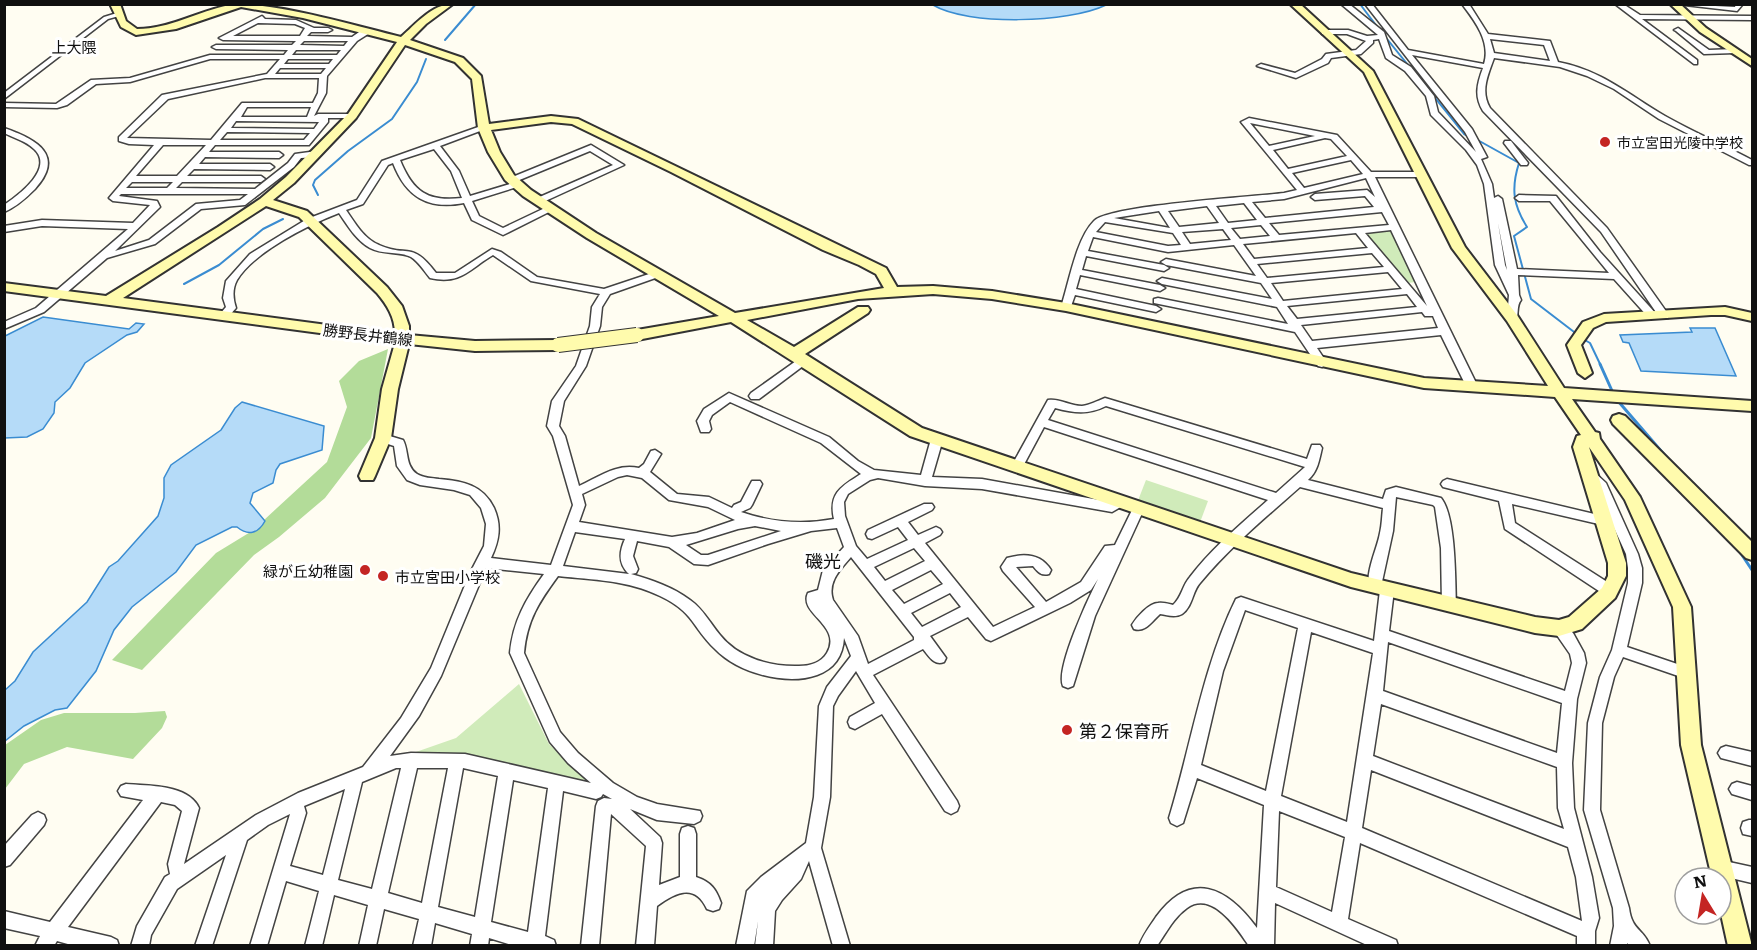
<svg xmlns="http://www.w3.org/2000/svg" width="1757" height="950" viewBox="0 0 1757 950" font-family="Literata,'Noto Sans JP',serif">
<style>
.green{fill:#d0ebba}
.forest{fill:#b3dc99}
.water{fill:#b5dbf8;stroke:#3a8cd1;stroke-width:1.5}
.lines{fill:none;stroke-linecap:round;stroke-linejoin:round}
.stream-far1{stroke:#3a8cd1;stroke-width:2}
.stream{stroke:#3a8cd1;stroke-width:3}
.street-casing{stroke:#434343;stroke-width:3}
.secondary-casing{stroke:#323232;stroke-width:4}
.street{fill:#fff;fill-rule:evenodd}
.secondary{fill:#fffbad;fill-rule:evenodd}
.secondary-bridge-casing{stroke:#323232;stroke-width:16;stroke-linecap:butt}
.secondary-bridge{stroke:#fffbad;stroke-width:14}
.poi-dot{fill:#c42523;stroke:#fff;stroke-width:2}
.labels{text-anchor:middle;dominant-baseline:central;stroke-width:6;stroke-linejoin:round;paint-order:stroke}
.far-poi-label{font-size:14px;fill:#101010;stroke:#fff;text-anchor:start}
.far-quarter-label{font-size:15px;fill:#101010;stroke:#fff}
.street-label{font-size:15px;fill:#101010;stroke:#fff}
.poi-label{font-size:15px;fill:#101010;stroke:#fff;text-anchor:end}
.quarter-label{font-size:18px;fill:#101010;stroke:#fff}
.near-poi-label{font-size:18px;fill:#101010;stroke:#fff;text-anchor:start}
</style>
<rect width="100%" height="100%" fill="#fffdf2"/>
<g class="green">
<polygon points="1390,230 1416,282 1407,283 1365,232"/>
<polygon points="1146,480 1208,501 1199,525 1137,503"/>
<polygon points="519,684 549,744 594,786 413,753 456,738"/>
</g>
<g class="forest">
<polygon points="388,349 371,438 338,481 325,498 279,537 254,555 142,670 112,660 216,553 252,531 327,462 347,407 339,381 359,361"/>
<polygon points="165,711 167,717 162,728 133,759 67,747 24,764 5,789 5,745 41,720 64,713 135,713"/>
</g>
<g class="water">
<path d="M933 5 1106 4V5C1069 23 968 26 933 5Z"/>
<polygon points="43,317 129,329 136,323 144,324 137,332 127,335 85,363 70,388 55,402 54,413 43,429 27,437 5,438 5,336"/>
<polygon points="1690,328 1715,328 1736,376 1641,371 1629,343 1623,342 1620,335 1692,332"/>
<path d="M242 402 324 426 322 450 280 464 276 470 273 483 253 493 250 503 265 521C258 534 248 536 237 527H232L196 545 176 572 132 607 114 630 96 671 67 708 55 710 24 726 5 741V690L15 681 33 652 87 602 109 567 118 561 158 516 164 498V478L171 465 221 430 235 408Z"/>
</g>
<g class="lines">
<g class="stream-far1">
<path d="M1360 4C1393 49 1430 90 1464 134L1468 136"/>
<polyline points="445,40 476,4"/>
<path d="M1474 138 1519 163C1511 188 1513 205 1527 227L1514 236 1531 299 1578 335"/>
<polyline points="318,195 313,185 315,180 348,151 392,119 417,82 426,59"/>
<polyline points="184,284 219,265 263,229 283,219"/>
<polyline points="1583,339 1590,343 1601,366"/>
</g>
<g class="stream">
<polyline points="1600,364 1613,393"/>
<polyline points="1618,401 1668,459"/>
<polyline points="1738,549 1752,570"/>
</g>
<defs>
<g id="street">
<path d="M1341 4H1349L1384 32 1392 55 1411 67 1434 96 1438 112 1476 152 1465 132 1365 4H1372L1408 50 1484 64C1491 42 1475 21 1462 4H1469L1488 34 1550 41 1558 62C1601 70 1629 95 1665 116 1693 132 1724 145 1752 160V165H1749L1659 119 1614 89 1587 76 1560 67 1494 58C1488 75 1480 91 1490 108L1607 228 1668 314V318H1660L1601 232 1483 111C1474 96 1477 84 1483 68L1412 55 1472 129 1487 157 1481 159 1492 184 1494 198 1498 196 1502 199 1517 269 1609 273 1550 201H1519L1515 198 1519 195 1556 196 1600 252 1658 316 1657 318H1649L1614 279 1518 275 1519 295 1521 300C1516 306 1519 314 1516 320H1508L1507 318 1509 295 1495 265 1484 184 1477 165 1466 150 1431 115 1426 96 1405 71 1386 58 1379 39 1373 40V43L1361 54 1331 58 1328 63 1296 78 1257 66 1261 64 1295 73 1322 59 1326 54 1356 50 1366 41 1347 34H1322V30H1348L1367 36 1378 35ZM1490 39 1544 45 1550 61 1494 53ZM1498 223 1507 270 1505 265Z"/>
<polygon points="1615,4 1623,4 1640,15 1752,16 1752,20 1642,19 1697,60 1697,64 1694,64"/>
<polygon points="1676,4 1735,7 1736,4 1743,4 1737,11"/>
<polygon points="117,13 119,14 119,16 108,19 4,99 4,93 104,17"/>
<path d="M262 16 265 19 296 20 314 28H328L332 30 328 32H311L307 36 352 37 362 30H368V34L357 41 327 76 326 93 314 116 318 114H352L356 116 355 118H328V122L309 145H215L209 152H279L283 155 279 158 205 157 199 164H270L274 167 270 170 194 169 187 176H261L265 179 261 182H182L176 188 255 189 288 163 295 154 317 151 321 154 317 157 301 158 294 167 245 205 201 209 155 244 107 258 44 312 4 329V322L36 308 128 229 42 226 4 232V226L42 220 133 223 150 205 113 201 109 198 154 145 129 144 119 141V137L162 95 267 74 280 59H210L130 82 96 84 67 105 57 108 4 107V103L56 104 91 80 130 78 210 55H284L288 50 216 49 212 47 216 45H292L296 41 223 40 219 38ZM258 23 295 24 305 28 300 36H233ZM304 41H348L344 46 300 45ZM296 50H341L337 55H292ZM288 59H333L329 64H284ZM280 68H326L321 74H275ZM265 78H319L318 93 313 103H242L211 140 127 138 168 99ZM247 107H311L307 117H241ZM236 121 319 122 314 129 231 128ZM227 132 310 133 304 140H220ZM163 145H206L177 176H136ZM132 182H173L167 188H126ZM121 194H248L240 200 196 204 149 240 115 251 160 207 157 201 119 196Z"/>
<polygon points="1678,28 1709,50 1735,49 1739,51 1735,53 1704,54 1676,31 1674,30"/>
<path d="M1249 118 1337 135 1371 172H1422V176L1419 177H1375L1478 387 1476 390H1468L1441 335 1317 348 1327 363 1322 367 1318 366 1295 332 1154 303V299L1158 298 1288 324 1277 307 1162 284 1157 281 1162 278 1272 299 1261 283 1166 265 1161 262 1166 259 1256 276 1234 245 1168 252 1093 237 1088 251 1164 265 1169 268 1164 271 1086 256 1082 270 1160 285 1165 288 1160 291 1080 275 1076 289 1156 306 1161 309 1156 312 1075 295 1070 309H1062L1061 307C1069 283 1076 239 1094 221 1110 205 1253 197 1284 193L1297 190 1241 122ZM1250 123 1315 136 1269 146ZM1325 138 1331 139 1347 156 1288 169 1273 150ZM1351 160 1363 174 1304 188 1292 173ZM1366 178 1375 197 1367 190 1315 194 1311 197 1315 200 1365 196 1374 207 1265 218 1252 202 1284 199ZM1244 203 1257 220 1228 223 1216 206ZM1207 206 1219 223 1179 227 1168 211ZM1159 211 1170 228 1114 218ZM1382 212 1389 225 1279 235 1269 223ZM1105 222 1173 233 1181 245 1168 246 1096 232ZM1261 225 1270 236 1240 239 1231 228ZM1223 229 1231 240 1190 244 1182 232ZM1391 230 1427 306 1365 233ZM1356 233 1368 248 1254 259 1243 244ZM1372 253 1384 267 1267 278 1257 264ZM1388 272 1402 289 1283 301 1271 283ZM1407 294 1417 307 1297 319 1287 306ZM1422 312 1425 316H1433L1438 328 1312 341 1301 325Z"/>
<path d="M481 126 488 128 440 146 459 171 470 196 513 183 509 180 510 178 591 145 624 165 541 203H535V199L613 165 590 151 517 181 521 184 520 186 472 201 479 216 503 228 547 207 550 206 555 209 503 235 472 220 464 203C428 210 406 197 393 163L388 165 363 204 346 210C355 223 364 239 379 245 408 258 411 240 436 273H455L492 249 501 252 537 277 604 289 655 272H661V276L610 294 602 307 600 326 586 366 564 401 559 426 565 436 579 486C599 477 616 463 639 468L644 464 651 451 655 450 661 454 650 472 677 494 709 497 732 508 734 505 741 502 752 481H760L762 484 752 505 750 508 741 512C770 522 803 525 834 519 828 493 842 486 861 474L821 443 730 402 712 415 709 421 711 429 709 432H701L697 421 704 409 729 393 829 437 858 461 874 470 921 475 931 439 937 435 943 439 932 477 982 479 1110 502 1120 497 1124 499 1126 502 1124 505 1112 512 982 489 925 486 878 478 870 480 848 494 844 502 845 516 856 546 867 559 908 540 898 527 872 539 868 538 866 534 868 530 924 504H932L934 507 932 510 908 522 918 535 936 527 940 529 942 532 940 535 925 543 993 627 1035 607 1003 571 1001 567 1007 558C1024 553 1041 554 1051 570L1049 574C1041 576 1038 572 1033 566L1016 567 1046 602 1081 582 1105 546 1115 545 1134 506H1142L1144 509 1095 616 1073 686 1068 688 1063 686C1055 669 1089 597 1098 579L1091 590 1070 603 991 641 986 639 968 617 930 636 946 658 944 662C934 666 929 656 923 649L873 675 957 801 959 806 957 811 951 814 945 811 882 714 855 729 850 727 848 722 850 717 875 703 856 671 838 696 833 706 830 797 821 848 850 946H833L809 861 801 879 782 900 775 911 773 946H755L758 921 754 946H736L747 891 761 877 806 843 814 797 819 706 827 687 851 656 844 638C843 656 834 669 817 675 786 686 738 673 715 649 692 627 694 612 660 596 628 580 593 580 558 576 539 602 527 620 524 653L560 732 578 753 613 783 637 797 657 804 700 811 702 816 700 821 694 824 657 820 630 809 660 837 662 843 659 885 680 877V834L682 828 688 826 694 828 696 834V877C711 882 716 889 721 903L719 909 713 911 707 909C695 883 676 892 657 906L654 946H636L646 846 611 814 599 946H581L596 806 598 801 604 798 612 799 603 794 601 797 596 799 563 791 545 936 554 940 556 946H515L489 938 488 946H470L472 934 435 923 431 946H413L419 919 384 909 376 946H359L368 905 334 895 322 946H305L319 891 286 881 267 946H250L290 814 268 825 247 840 212 946H195L226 855 177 889 151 935 149 946H131L137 926 165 877 170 874 168 864 182 811 175 805 161 802 68 927 111 937 117 940 119 946H75L57 941 54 946H35L40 936 4 928V911L50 922 143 800 121 796 118 791 121 786 126 784C148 786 188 784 199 808L184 864 256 815 298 793 363 767 401 718 431 668 470 573 484 546 486 524 481 508 470 495 454 490 420 485 407 480 397 466 394 446 379 441 377 438 379 435 383 434 403 440C409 451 405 466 417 474 423 478 432 478 439 479 463 481 483 485 494 508 502 526 499 541 491 558L551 565 573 505 553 436 547 426 552 401 576 366 590 326 592 307 600 294 531 281 493 255C469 269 461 285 430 278 424 271 419 262 411 257 399 251 383 255 370 248 356 240 348 226 339 213 308 225 254 252 237 280 232 289 233 299 236 308L228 317 224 318 219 315 226 307 223 298 226 281 250 254 307 219 357 200 382 161ZM434 149 451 171 462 198C428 202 413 192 400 160ZM627 475 642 478 669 500 708 507 735 520 697 533 672 537 579 522 585 505 582 494 618 477ZM755 526 781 531 708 555H701L686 545 738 529ZM837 528 844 547 823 570 818 590 808 593C798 614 843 625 827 653 821 663 809 666 799 666 771 667 738 658 720 635 710 623 703 609 690 600 673 587 652 580 631 574L636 573 638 569 633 556 637 541 669 547 694 564 708 565 768 544 811 531ZM575 532 625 539C619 552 618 564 629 574L563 566ZM914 548 925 561 885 581 874 567ZM851 557 914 637V640L868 664 858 636 833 600C827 582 840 570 851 557ZM486 568 544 574C526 599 513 621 510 653L550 742 568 763 591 783 465 754 411 753 390 756 419 716 441 676ZM931 570 943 584 904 604 892 590ZM950 593 961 607 922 627 911 613ZM396 768H401L372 889 338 880 362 782ZM417 768H448L422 903 388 893ZM463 768 498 776 475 917 438 907ZM513 780 548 788 528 932 491 922ZM345 789 323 875 290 866 306 813 304 806Z"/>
<path d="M4 128C36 139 66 155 35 189 26 198 16 207 4 212V205C19 195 55 168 34 149 26 141 14 138 4 133Z"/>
<polygon points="1505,141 1511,141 1528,163 1527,165 1521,165 1504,143"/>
<polygon points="803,356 808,360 807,363 759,399 751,399 749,396 751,393"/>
<path d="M1105 398 1307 459 1312 445H1320L1322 448C1319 460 1318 471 1308 480L1383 499 1386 490 1396 487 1441 498C1456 516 1455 580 1456 605L1454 609 1449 611 1444 609 1442 605 1441 548 1435 507 1433 505 1396 497 1393 531 1380 591 1375 592 1370 591C1364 574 1377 550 1380 533 1382 525 1382 516 1383 508L1300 487C1266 517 1230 547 1200 583 1192 592 1193 606 1182 614 1175 618 1167 615 1160 614 1152 621 1145 633 1134 629L1132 625C1136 618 1149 603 1158 603 1163 602 1169 604 1173 605 1182 597 1182 586 1190 577 1212 548 1241 524 1268 500L1044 427 1021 470H1013L1011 467 1048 400C1059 398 1070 406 1082 406 1090 405 1097 401 1105 398ZM1106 406 1305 467 1276 493 1048 420 1055 408C1074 413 1088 415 1106 406Z"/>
<path d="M1590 471 1594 472 1606 483 1638 554 1642 568V583L1627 647 1692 669 1694 673 1692 677 1687 679 1623 657 1614 677 1602 723 1600 810 1629 908C1632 931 1643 928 1650 946H1630L1627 943V946H1610L1614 926 1613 908 1584 810 1588 723 1600 677 1612 650 1628 583V568L1626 554 1595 486 1584 475Z"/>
<polygon points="1447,479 1607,517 1609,520 1607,523 1603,525 1512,504 1515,523 1615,587 1617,591 1615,595 1610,596 1605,595 1505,529 1499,501 1443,487 1441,484 1443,481"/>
<path d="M1387 585 1392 586 1394 590 1389 631 1565 691 1572 663 1570 654 1552 628 1554 624 1559 622 1564 624 1573 633 1584 653 1586 663 1577 699 1572 763 1574 808 1592 877 1599 918 1595 931V946H1577V936L1360 843 1348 919 1396 940 1398 946H1369L1275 903 1274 946H1249C1237 928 1212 890 1187 908 1174 917 1166 933 1157 946H1139C1143 935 1150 926 1156 917 1191 869 1227 887 1257 928L1264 805 1197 778 1183 823 1177 826 1171 823 1169 818C1191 746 1203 666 1236 599L1241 597 1374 641 1380 590 1382 586ZM1245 610 1298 628 1266 791 1201 765 1223 671ZM1311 632 1373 653 1347 822 1281 796ZM1388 642 1562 703 1557 753 1383 691ZM1381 704 1557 767 1558 808 1564 829 1373 756ZM1371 770 1568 847 1576 877 1582 921 1362 828ZM1279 811 1345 837 1332 912 1276 887Z"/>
<polygon points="1726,746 1752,752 1752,766 1721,758 1718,753 1721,748"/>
<polygon points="1737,782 1752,786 1752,800 1732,794 1729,789 1732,784"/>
<polygon points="38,812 44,815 46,820 44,825 10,865 4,867 4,846 32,815"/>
<polygon points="1749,820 1752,820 1752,836 1743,834 1741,828 1743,822"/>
<polygon points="1720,860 1752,867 1752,883 1714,874 1712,868 1714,862"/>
</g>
<g id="secondary">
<path d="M110 4H120L126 21 137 29C170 29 198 11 230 5 268 0 360 27 401 37 416 24 432 4 453 4L426 24 410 40 463 58 481 76 489 124 551 116 578 119 886 268 897 287 933 286 992 291 1066 303 1424 378 1548 386 1507 321 1452 248 1364 72 1290 4H1300L1373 71 1465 247 1517 315 1564 388 1752 401V411L1572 399 1595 432 1599 433 1600 439 1640 497 1691 607 1701 745 1752 946H1728L1721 914V878H1712L1681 745 1673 607 1625 500 1589 447 1626 563V576L1615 598 1582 629 1559 636 1535 633 1351 587 910 436 731 322 637 340 632 338 630 335 632 332 637 330 719 316 587 238 523 196 505 180 488 152 478 128 472 79 455 62 405 45 356 118 294 183 273 200 307 211 387 287 402 306 409 326V335L475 341 558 340 565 345 558 350 475 351 409 344 398 389 391 438 375 476 373 480H361L359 476 375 438 382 389 395 343 4 291V283L106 296 218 227 260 199 286 177 348 114 397 42 303 18 241 7 176 29 136 35 121 27ZM551 122 572 124 671 172 823 250 859 265 876 274 884 288 735 313 596 233 531 190 514 175 500 152 491 130ZM266 206 299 217 377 293C387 305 395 317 395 334L123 298ZM933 294 992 299 1066 311 1424 388 1555 397 1581 435 1577 436 1573 447 1608 563V576L1602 588 1569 617 1559 620 1535 617 1351 573 922 428 805 354 868 313 870 310 868 307H858L794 347 747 320 858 299Z"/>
<polygon points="1670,4 1680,4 1706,28 1752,59 1752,66 1700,32"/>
<polygon points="1725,307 1752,313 1752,321 1725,315 1711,315 1606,322 1593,328 1581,345 1592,373 1585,378 1578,373 1567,345 1583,322 1604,314"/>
<polygon points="1619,414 1625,416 1752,542 1752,560 1746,558 1613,424 1611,420 1613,416"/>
</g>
</defs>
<use href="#street" class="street-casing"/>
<use href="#secondary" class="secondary-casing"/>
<use href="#street" class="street"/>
<use href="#secondary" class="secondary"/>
<defs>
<polyline id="secondary-bridge" points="558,345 637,335"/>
</defs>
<use href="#secondary-bridge" class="secondary-bridge-casing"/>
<use href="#secondary-bridge" class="secondary-bridge"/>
</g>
<g class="poi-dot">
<circle cx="1605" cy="142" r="6"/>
<circle cx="365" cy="570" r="6"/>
<circle cx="383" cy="576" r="6"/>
<circle cx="1067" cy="730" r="6"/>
</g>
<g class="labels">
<g class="far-poi-label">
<text x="1617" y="142">市立宮田光陵中学校</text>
</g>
<g class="far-quarter-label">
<text x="74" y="46">上大隈</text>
</g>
<g class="street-label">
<text transform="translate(368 334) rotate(7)">勝野長井鶴線</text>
</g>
<g class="poi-label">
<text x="353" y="570">緑が丘幼稚園</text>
<text x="395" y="576" text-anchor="start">市立宮田小学校</text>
</g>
<g class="quarter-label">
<text x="823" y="560">磯光</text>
</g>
<g class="near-poi-label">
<text x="1079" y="730">第２保育所</text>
</g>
</g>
<rect width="1757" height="950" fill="none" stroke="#101010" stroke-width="12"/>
<g transform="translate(1703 896) rotate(349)"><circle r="28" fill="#ffffff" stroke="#9f9f9f" stroke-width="1.5"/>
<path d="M0-4.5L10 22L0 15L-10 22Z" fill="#c42523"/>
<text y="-9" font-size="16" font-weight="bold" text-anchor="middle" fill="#101010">N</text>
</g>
</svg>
